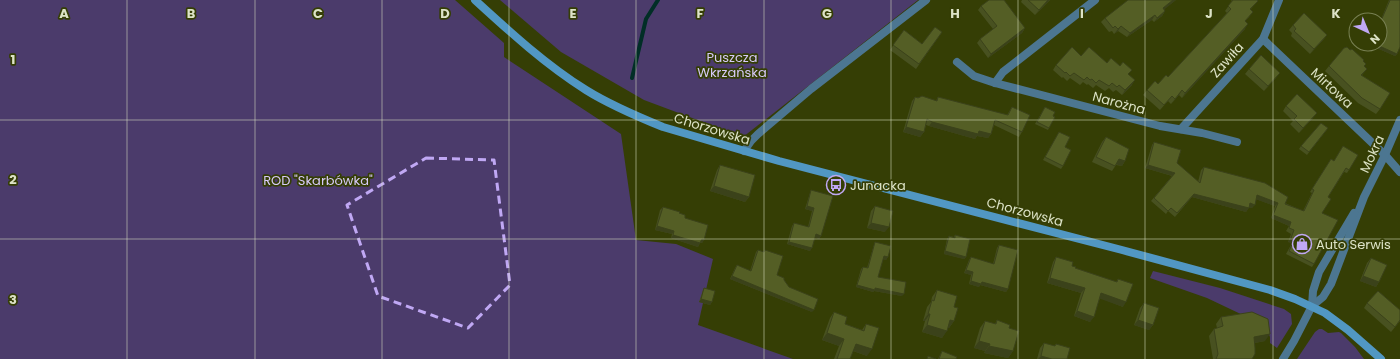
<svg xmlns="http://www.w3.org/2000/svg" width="1400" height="359" viewBox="0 0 1400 359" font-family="Poppins,sans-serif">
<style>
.green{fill:#4b3b6b}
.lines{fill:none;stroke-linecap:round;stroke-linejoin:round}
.stream{stroke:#012e26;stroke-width:4}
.street{stroke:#4c7691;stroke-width:8}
.secondary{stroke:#5197c3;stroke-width:8}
.wall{fill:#485120}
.shaded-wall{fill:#3b421a}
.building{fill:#545e25;stroke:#3b421a}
.marked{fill:none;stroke:#c0a8f4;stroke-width:3;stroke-dasharray:8 5;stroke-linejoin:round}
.grid{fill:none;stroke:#dde3c7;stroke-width:1;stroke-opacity:0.55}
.labels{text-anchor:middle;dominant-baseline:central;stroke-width:3.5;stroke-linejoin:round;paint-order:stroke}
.park-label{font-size:13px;fill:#d7caf9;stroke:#353e05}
.street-label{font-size:13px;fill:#dde3c7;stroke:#353e05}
.poi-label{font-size:13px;fill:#dde3c7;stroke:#353e05;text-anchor:start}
.grid-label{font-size:13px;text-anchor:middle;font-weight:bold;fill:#dde3c7;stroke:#353e05;stroke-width:3.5;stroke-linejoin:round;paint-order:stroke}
</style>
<rect width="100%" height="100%" fill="#353e05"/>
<g class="green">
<polygon points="0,0 455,0 504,43 504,57 621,134 636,240 676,244 713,259 698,325 793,359 0,359"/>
<polygon points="500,0 918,0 743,137 644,100 561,52"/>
<polygon points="1153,271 1220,288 1284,309 1291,314 1292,324 1277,348 1270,343 1270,337 1266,326 1207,298 1150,278"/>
<polygon points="1319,329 1322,329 1328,333 1339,332 1341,333 1355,347 1364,359 1297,359 1315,332"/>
</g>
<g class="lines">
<polyline class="stream" points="632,78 646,19 658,0"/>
<g class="street">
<polyline points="1263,39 1385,155 1400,172"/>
<polyline points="957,62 974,76 995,83 1160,126 1202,133 1237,142"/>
<polyline points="995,83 1003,72 1095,0"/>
<polyline points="1181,129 1263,39 1279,0"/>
<polyline points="744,151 751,141 758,134 811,89 926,0"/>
<polyline points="1312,306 1323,297 1331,284 1364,197 1385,155 1400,120"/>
<polyline points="1283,359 1294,341 1312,306 1313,291 1319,272 1354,213"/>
</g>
<path class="secondary" d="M475 0C510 32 546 65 586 90 610 105 636 116 663 127L779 161 1122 250 1270 290 1295 299 1325 313 1348 330 1381 359"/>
</g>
<g class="wall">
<polygon points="1022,0 1050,0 1035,15 1021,2"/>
<polygon points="1176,0 1164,9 1165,11 1162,16 1154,22 1152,20 1127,37 1118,31 1114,34 1112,31 1109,32 1101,22 1105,18"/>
<polygon points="1231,0 1257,0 1258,1 1250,10 1249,17 1245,21 1245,29 1182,98 1179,95 1171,104 1168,101 1160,110 1143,95 1147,90 1168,77 1227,13 1225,11 1232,1"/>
<polygon points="1389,0 1400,0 1397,54 1395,56 1372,46 1373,44 1380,44 1380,22"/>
<polygon points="981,6 1025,28 1022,33 988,58 977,43 980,39 993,29 978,10"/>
<polygon points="1293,25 1327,35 1323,40 1310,54 1291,36 1292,33 1289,30"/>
<polygon points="904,30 922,44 942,32 916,69 890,50"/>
<polygon points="1081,56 1107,63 1129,75 1132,85 1122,95 1116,90 1113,92 1109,88 1105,91 1096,85 1093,88 1088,84 1087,85 1083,82 1080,85 1070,78 1067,81 1063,77 1062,78 1053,70 1056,65"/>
<polygon points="1363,61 1366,64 1364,66 1367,69 1362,75 1380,109 1376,114 1358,103 1325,71 1329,66"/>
<polygon points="1249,69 1276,78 1264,91 1245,74"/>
<polygon points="915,97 936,101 938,97 1007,115 1012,107 1022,132 1019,137 994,125 991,134 988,138 977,136 975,139 929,126 926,125 924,132 920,137 903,132 912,101"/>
<polygon points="1286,106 1313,118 1299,133 1290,124 1293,121 1283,111"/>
<polygon points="1045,107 1053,116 1049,128 1048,130 1035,124"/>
<polygon points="1328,128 1307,155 1299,149 1301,146"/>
<polygon points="1059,132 1065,147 1063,166 1061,169 1043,160"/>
<polygon points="1106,137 1125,161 1122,166 1116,165 1112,171 1092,162 1102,142"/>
<polygon points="1154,142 1198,182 1201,170 1204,167 1303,211 1312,193 1310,192 1331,159 1334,161 1349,170 1347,173 1344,172 1328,197 1322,213 1314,264 1312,267 1286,254 1292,243 1288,242 1291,234 1286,231 1289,226 1271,218 1275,206 1256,199 1252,208 1249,207 1246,212 1192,197 1175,217 1168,211 1166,214 1151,201 1172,176 1145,168 1152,145"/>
<polygon points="720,165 749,197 745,202 710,191 717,170"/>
<polygon points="811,190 821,236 819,239 815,237 810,251 787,244 792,226 794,223 808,227 812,211 805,209 810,193"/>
<polygon points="875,206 885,232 867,228 871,211"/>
<polygon points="663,207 679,213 704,240 702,243 700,243 698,247 671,238 672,234 655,230 660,210"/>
<polygon points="955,235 966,257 964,259 944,254 947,239 949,236 954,237"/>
<polygon points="875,242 888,257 886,260 883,259 878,277 902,296 874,291 873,292 856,287 861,269 863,267 867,268 874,245"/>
<polygon points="999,245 1008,289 1006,292 980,285 979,287 969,284 971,275 964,273 969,260 971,257 993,264 997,248"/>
<polygon points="758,250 764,252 765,250 777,275 784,280 789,287 812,312 730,279 735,268 737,265 750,271 756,252"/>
<polygon points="1056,257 1075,268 1116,282 1118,279 1123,307 1100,298 1090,322 1074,316 1081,293 1047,283 1053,262"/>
<polygon points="1371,258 1379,282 1376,287 1360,281 1367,263"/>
<polygon points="704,288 712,302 710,305 699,302 703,290"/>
<polygon points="937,290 954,307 954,321 949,328 948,328 942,338 922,332 925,321 923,321 927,307 931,302 932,297"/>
<polygon points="1144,303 1153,325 1149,330 1134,325 1140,308"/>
<polygon points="1367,303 1400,321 1391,332 1364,308"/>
<polygon points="834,312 845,324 862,330 866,324 867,356 853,351 850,359 834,359 839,346 822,340 830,318"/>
<polygon points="1221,317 1265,341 1255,343 1252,359 1213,359 1209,336 1214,329 1217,328 1216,324"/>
<polygon points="997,320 1009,328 1013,351 1008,358 984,353 985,351 974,348 980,328 985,321 995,324"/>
<polygon points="1044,343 1055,346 1056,344 1067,359 1037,359 1040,348"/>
<polygon points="942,351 956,359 938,359"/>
</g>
<g class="shaded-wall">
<polygon points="1048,0 1050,0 1035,15 1039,10"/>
<polygon points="1173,0 1176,0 1160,13 1163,8"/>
<polygon points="1165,11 1162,16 1154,22 1157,18"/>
<polygon points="1155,15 1152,20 1127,37 1130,33"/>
<polygon points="1248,24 1245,29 1182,98 1185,93"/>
<polygon points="1121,26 1118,31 1114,34 1118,29"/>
<polygon points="1025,28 1022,33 988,58 991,54"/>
<polygon points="1327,35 1323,40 1310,54 1314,49"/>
<polygon points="1374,44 1375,44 1397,54 1395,56 1372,46"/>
<polygon points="1280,73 1276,78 1264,91 1268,86"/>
<polygon points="1135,80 1132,85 1122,95 1125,90"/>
<polygon points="1182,90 1179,95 1171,104 1175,99"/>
<polygon points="1317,113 1313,118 1299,133 1303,128"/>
<polygon points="932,122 979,131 991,134 988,138 977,136 975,139 929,126"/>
<polygon points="906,127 924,132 920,137 903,132"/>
<polygon points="1119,159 1125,161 1122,166 1115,164"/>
<polygon points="1148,165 1175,173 1173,176 1145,168"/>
<polygon points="714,186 749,197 745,202 710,191"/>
<polygon points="1194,194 1249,208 1246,212 1192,197 1175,217"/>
<polygon points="1257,195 1278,203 1275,206 1255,199"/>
<polygon points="1250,203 1255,205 1252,208 1247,207"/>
<polygon points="807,206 814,208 812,211 805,209"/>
<polygon points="1273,215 1291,222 1289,226 1271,218"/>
<polygon points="871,223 889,227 885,232 867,228"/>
<polygon points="657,226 674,231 672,234 655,230"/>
<polygon points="816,234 821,236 819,239 814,237"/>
<polygon points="673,235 700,243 698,247 671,238"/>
<polygon points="1291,238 1294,240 1292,243 1288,242"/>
<polygon points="702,239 704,240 702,243 699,242"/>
<polygon points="789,242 812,248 810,251 787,244"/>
<polygon points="945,251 966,257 964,259 944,254"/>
<polygon points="884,256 888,257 886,260 882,259"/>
<polygon points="966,270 973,272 971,275 964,273"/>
<polygon points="732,276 814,310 812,312 730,279"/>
<polygon points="1363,276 1379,282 1376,287 1360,281"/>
<polygon points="1050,278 1085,288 1081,293 1047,283"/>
<polygon points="971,281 982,282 1008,289 1006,292 980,285 979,287 969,284"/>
<polygon points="857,285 875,288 904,294 902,296 874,291 873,292 856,287"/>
<polygon points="1101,293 1126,302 1123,307 1098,298"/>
<polygon points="701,299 712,302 710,305 699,302"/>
<polygon points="1077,311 1094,317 1090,322 1074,316"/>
<polygon points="928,314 930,314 925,321 923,321"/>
<polygon points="950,320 954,321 949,328 945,327"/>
<polygon points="1138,320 1153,325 1149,330 1134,325"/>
<polygon points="927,325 947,331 942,338 922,332"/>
<polygon points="827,333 844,339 839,346 822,340"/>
<polygon points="1270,334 1265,341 1249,344 1254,337"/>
<polygon points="979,341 990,344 985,351 974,348"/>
<polygon points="856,344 872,349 867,356 851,350"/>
<polygon points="989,346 1013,351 1008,358 984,353"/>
<polygon points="1041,356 1052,359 1038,359"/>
</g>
<g class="building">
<polygon points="989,0 1004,0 1025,28 991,54 980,39 997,26 981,6"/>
<polygon points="1028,0 1048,0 1039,10"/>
<polygon points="1128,0 1173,0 1163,8 1165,11 1157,18 1155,15 1130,33 1121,26 1118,29 1115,26 1113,28 1105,18"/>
<polygon points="1233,0 1257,0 1258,1 1250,9 1253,12 1245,21 1248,24 1185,93 1182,90 1175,99 1172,96 1164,105 1147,90 1155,81 1158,84 1166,75 1168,77 1231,9 1228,6"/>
<polygon points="1390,0 1400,0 1400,47 1397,54 1375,44 1380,44 1380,23"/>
<polygon points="1304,13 1327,35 1314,49 1294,31 1296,29 1293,25"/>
<polygon points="935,27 942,32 919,64 893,45 904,30 922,44"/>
<polygon points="1072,47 1081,56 1089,47 1107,63 1111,58 1120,66 1123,62 1132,70 1128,74 1135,80 1125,90 1119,85 1117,87 1112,83 1109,86 1099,80 1096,83 1092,79 1090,80 1087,77 1084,80 1074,73 1070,76 1066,72 1065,73 1056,65"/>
<polygon points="1347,47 1350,50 1352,49 1364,60 1363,61 1366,64 1364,66 1367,69 1361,75 1390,93 1380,109 1362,98 1329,66 1344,48"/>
<polygon points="1261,55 1280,73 1268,86 1249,69"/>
<polygon points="1297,94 1317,113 1303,128 1294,119 1297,116 1286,106"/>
<polygon points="922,96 937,101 938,97 1008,115 1012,107 1030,115 1022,132 995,120 991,134 979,131 978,134 932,122 927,119 924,132 906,127 915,97 918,98"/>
<polygon points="1045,107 1055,112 1053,116 1055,117 1049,128 1037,122"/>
<polygon points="1321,123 1328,128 1309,152 1301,146"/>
<polygon points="1059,132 1070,137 1065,147 1071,150 1063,166 1045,157"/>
<polygon points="1106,137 1129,149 1125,161 1119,159 1115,166 1096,157"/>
<polygon points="1154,142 1181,150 1177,163 1200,183 1204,167 1265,183 1288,197 1285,204 1304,211 1314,190 1312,189 1331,159 1334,161 1343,146 1358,155 1349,170 1346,168 1328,197 1331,199 1322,213 1338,220 1314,264 1289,251 1294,240 1291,238 1294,230 1289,228 1291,222 1273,215 1278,203 1257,195 1255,205 1250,203 1249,208 1194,194 1177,213 1171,208 1168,211 1154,198 1175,173 1148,165"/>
<polygon points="720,165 755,175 749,197 714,186"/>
<polygon points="811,190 833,196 821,236 816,234 812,248 789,242 794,223 809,227 814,208 807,206"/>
<polygon points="875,206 893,211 889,227 871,223"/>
<polygon points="663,207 680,212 679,213 685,215 685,218 708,225 704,240 702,239 700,243 673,235 674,231 657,226"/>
<polygon points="955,235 970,239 966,257 945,251 949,236 955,238"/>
<polygon points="875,242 891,246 888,257 884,256 878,277 906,282 904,294 875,288 875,290 857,285 863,267 868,268"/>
<polygon points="999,245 1018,250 1008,289 982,282 981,284 971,281 973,272 966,270 971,257 994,264"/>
<polygon points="758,250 764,252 765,250 783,256 777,275 784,278 784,280 789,287 818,299 814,310 732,276 737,265 751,271"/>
<polygon points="1056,257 1073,262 1072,266 1076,267 1075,268 1117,282 1118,279 1133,284 1126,302 1101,293 1094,317 1077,311 1085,288 1050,278"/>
<polygon points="1371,258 1387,265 1379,282 1363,276"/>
<polygon points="704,288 715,291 712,302 701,299"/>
<polygon points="937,290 957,296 954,307 958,308 954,321 950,320 947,331 927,325 930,314 928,314 932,300 934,301"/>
<polygon points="1378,291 1400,310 1400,320 1395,327 1367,303"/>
<polygon points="1144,303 1159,308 1153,325 1138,320"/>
<polygon points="834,312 847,317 845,324 864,331 866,324 879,328 872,349 856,344 850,359 837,359 844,339 827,333"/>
<polygon points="1252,312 1268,319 1270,334 1254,337 1255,348 1255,354 1252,359 1216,359 1218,354 1214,329 1223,326 1221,317"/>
<polygon points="997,320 1010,325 1009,328 1019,331 1013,351 989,346 990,344 979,341 985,321 996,324"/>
<polygon points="1044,343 1055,346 1056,344 1070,348 1067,359 1052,359 1041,356"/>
<polygon points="942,351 957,357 956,359 939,359"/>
<polygon points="928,356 936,359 927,359"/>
</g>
<path class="marked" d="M426 158 494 160 510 285 468 328 378 296 347 205Z"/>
<path class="grid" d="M127 0V359M255 0V359M382 0V359M509 0V359M636 0V359M764 0V359M891 0V359M1018 0V359M1145 0V359M1273 0V359M0 120H1400M0 239H1400"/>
<defs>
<symbol id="bus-ring" viewBox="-11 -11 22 22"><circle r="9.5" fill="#353e05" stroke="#c0a8f4" stroke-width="1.5"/><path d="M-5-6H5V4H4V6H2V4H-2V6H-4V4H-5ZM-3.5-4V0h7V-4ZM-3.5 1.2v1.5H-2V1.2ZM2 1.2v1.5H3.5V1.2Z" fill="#c0a8f4"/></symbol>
<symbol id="shop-ring" viewBox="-11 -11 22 22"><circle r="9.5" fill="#353e05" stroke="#c0a8f4" stroke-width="1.5"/><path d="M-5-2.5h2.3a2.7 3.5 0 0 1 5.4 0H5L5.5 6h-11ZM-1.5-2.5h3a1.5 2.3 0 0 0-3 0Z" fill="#c0a8f4"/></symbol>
</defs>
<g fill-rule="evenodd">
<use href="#bus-ring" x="825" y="174" width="22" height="22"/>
<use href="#shop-ring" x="1291" y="233" width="22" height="22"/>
</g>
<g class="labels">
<g class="park-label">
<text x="732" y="57">Puszcza<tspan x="732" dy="15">Wkrzańska</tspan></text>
<text x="318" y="180">ROD "Skarbówka"</text>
</g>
<g class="street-label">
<text transform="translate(1227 60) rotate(-48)">Zawiła</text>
<text transform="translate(1332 88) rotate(43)">Mirtowa</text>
<text transform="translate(1119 103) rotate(15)">Narożna</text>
<text transform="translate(712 129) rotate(17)">Chorzowska</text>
<text transform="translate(1372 154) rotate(-65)">Mokra</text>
<text transform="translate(1025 212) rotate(15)">Chorzowska</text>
</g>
<g class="poi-label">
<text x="850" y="185">Junacka</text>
<text x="1316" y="244">Auto Serwis</text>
</g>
</g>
<g class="grid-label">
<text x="64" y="18">A</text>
<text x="191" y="18">B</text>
<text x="318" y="18">C</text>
<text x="445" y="18">D</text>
<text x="573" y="18">E</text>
<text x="700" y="18">F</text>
<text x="827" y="18">G</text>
<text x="955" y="18">H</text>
<text x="1082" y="18">I</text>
<text x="1209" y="18">J</text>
<text x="1336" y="18">K</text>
<text x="13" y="64">1</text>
<text x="13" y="184">2</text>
<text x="13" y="304">3</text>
</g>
<g transform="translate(1368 32) rotate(136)"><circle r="19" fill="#353e05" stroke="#788053"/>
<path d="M0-3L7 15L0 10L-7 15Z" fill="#c0a8f4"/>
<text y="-6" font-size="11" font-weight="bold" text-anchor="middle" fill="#dde3c7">N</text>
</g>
</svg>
